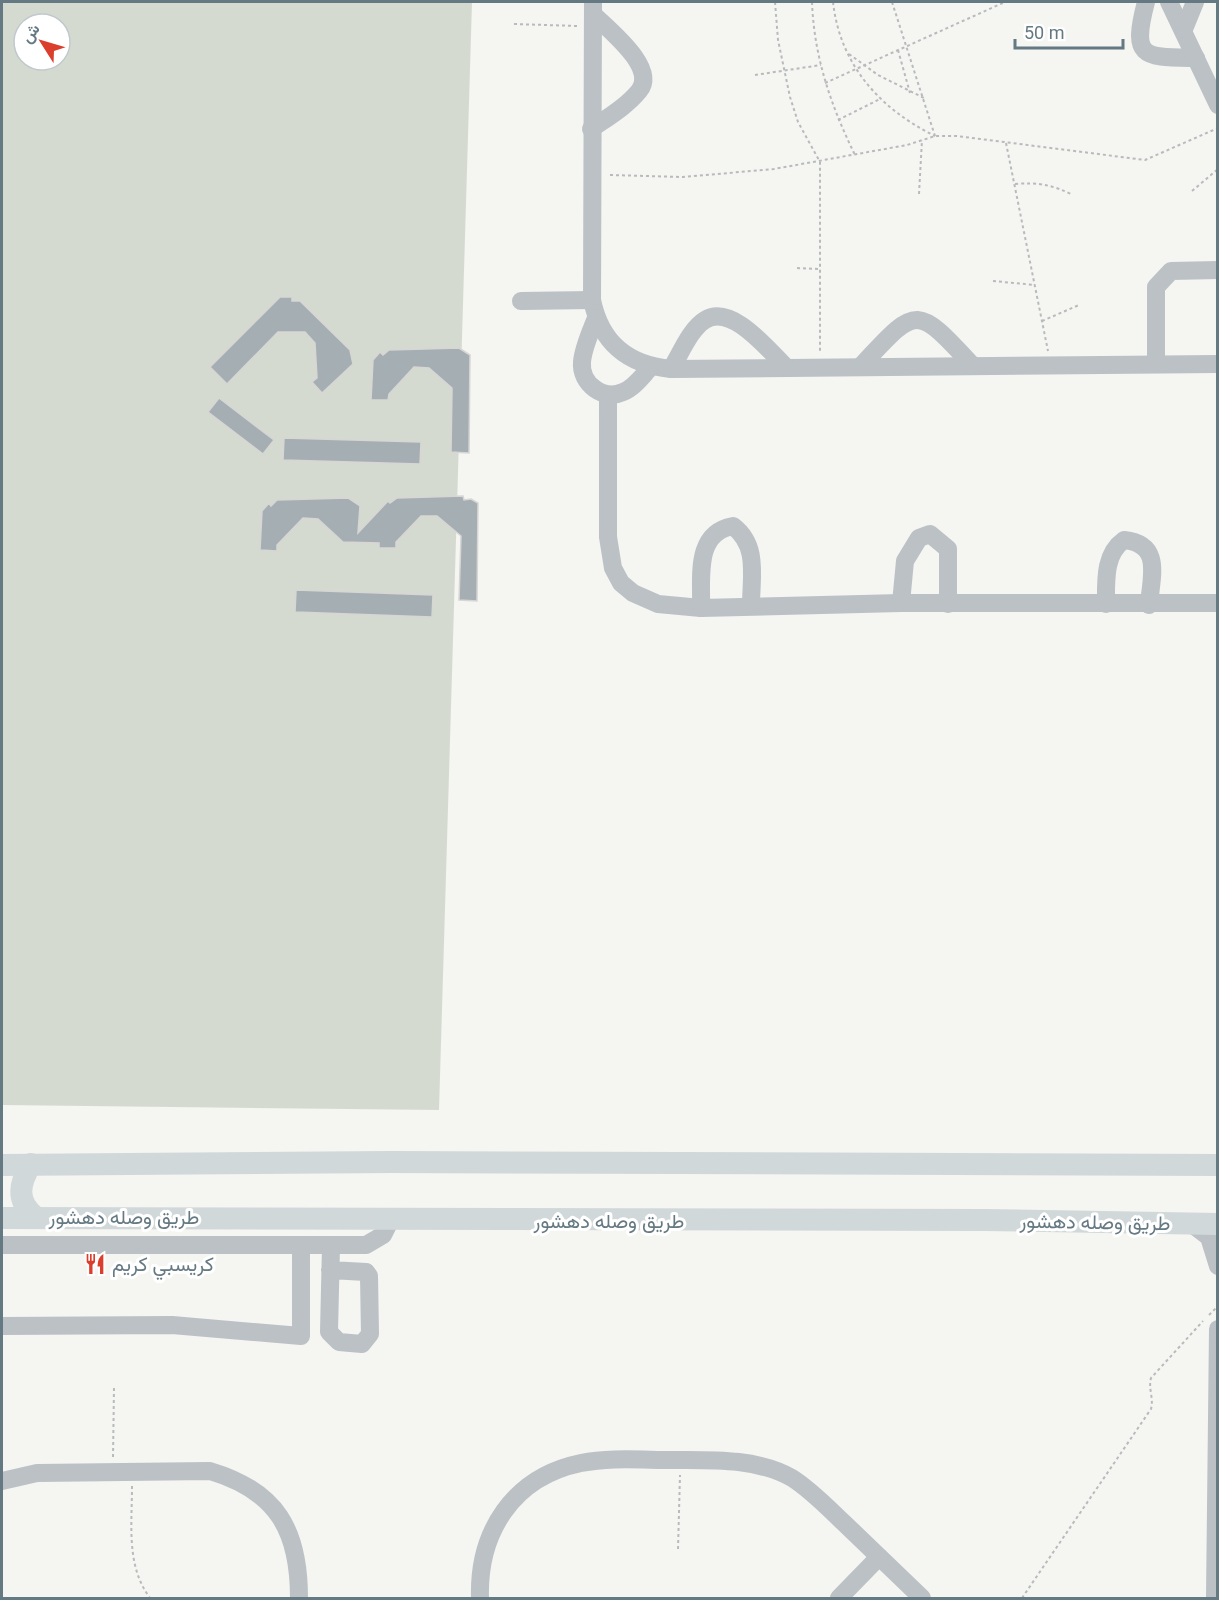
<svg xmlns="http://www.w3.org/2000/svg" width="1219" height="1600" viewBox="0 0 1219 1600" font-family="Roboto,Vazirmatn,sans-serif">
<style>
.green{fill:#d5dad1;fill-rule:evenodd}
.building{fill:#a5afb3;stroke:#d7d6d4;stroke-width:1.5}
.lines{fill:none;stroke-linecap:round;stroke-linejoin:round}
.path{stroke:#b8bbbd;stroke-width:2;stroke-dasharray:3 3;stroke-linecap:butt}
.minor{stroke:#bbc1c4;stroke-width:18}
.major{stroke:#d1d8da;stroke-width:22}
.labels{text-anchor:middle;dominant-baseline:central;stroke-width:6;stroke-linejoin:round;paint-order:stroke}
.street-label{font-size:20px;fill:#657982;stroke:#fff}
.poi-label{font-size:20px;fill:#657982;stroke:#fff;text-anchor:start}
</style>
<rect width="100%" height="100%" fill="#f5f5f2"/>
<path class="green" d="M2 2H472L439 1110 2 1105ZM24 24H60V60H24Z"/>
<g class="building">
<polygon points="280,297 292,297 292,301 300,301 350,350 353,364 322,393 312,382 317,378 315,343 305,332 278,332 227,384 210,367"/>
<polygon points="459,348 470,355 469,453 451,452 452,388 429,368 414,367 389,394 388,400 371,400 373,360 380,352 383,355 389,350"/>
<polygon points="219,398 274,440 263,454 208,412"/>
<polygon points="284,438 421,442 420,464 283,460"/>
<polygon points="463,496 464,500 471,499 478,503 477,601 459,600 461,536 437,516 421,516 396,542 396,548 379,548 379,543 343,542 318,519 303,518 277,545 277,551 260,550 262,511 269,503 271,506 277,500 348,498 360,506 358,533 388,501 390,503 397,498"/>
<polygon points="296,590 433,595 432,617 295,612"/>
</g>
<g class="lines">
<g class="path">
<polyline points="775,2 778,40 790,97 798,122 820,162 820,353"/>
<path d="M812 2C814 57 831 106 855 155"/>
<path d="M833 2C840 65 880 109 935 136"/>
<polyline points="892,2 935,136"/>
<polyline points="514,24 577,26"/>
<polyline points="898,50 910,93"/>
<polyline points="849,54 878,75 924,98"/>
<polyline points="755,75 821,65"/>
<polyline points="825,83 1005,2"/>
<polyline points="838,120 880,99"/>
<polyline points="1006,143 1048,351"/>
<polyline points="610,175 683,177 774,169 907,145 935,136 957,136 1145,160 1218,128"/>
<path d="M1015 184C1037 182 1053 185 1073 195"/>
<polyline points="1192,191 1218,169"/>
<polyline points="919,194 922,140"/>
<polyline points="797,268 819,269"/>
<polyline points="993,281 1035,285"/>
<polyline points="1042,321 1079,305"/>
<polyline points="1209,1315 1218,1306"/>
<polyline points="113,1457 114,1387"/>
<path d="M132 1486C132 1525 126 1566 150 1598"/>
<polyline points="678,1549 680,1475"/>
<path d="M1022 1598 1151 1409C1154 1398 1148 1389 1151 1378L1203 1321"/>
</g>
<g class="minor">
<path d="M593 2 592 300C601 343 628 365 671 369L1218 364"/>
<path d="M1146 2C1131 59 1143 57 1196 58"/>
<polyline points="1169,2 1218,105"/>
<polyline points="1184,29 1195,2"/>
<path d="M591 129C607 118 627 106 639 91 658 68 609 30 593 14"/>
<polyline points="521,301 592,300"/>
<path d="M596 318C591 331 583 348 582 362 580 384 604 401 623 392 634 388 643 375 651 367"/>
<polyline points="1156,364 1156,287 1171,271 1218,270"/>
<path d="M860 367C917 306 915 303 973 366"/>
<path d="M671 369C680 355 690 329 705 320 732 303 769 351 787 368"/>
<polyline points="608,395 608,537 613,568 621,583 633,593 658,604 701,608 901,603 1218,603"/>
<polyline points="901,603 905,561 919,538 930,534 948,549 948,604"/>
<path d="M1106 604C1106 581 1104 554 1124 540 1163 544 1151 577 1149 605"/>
<path d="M701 608C702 578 694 533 733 526 759 546 751 576 751 606"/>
<polyline points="1192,1224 1209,1237 1218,1266"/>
<polyline points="2,1245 366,1245 383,1235 390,1221"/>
<polyline points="330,1270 366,1272 369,1276 370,1334 362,1344 339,1342 329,1332 331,1246"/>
<polyline points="2,1326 172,1325 301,1336 301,1246"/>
<path d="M2 1481 37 1473 210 1471C277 1491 299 1530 299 1598"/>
<path d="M480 1598C478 1532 513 1477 581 1463 610 1457 643 1460 672 1460 711 1460 757 1458 792 1478 811 1490 827 1507 844 1523 870 1548 896 1573 922 1598"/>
<polyline points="839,1598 879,1557"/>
<polyline points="1215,1598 1218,1329"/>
</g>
<g class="major">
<path d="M31 1164C19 1184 16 1200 34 1216"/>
<polyline points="2,1165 392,1162 1218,1165"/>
<polyline points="2,1218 986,1220 1218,1224"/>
</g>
</g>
<defs>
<symbol id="restaurant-bare" viewBox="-9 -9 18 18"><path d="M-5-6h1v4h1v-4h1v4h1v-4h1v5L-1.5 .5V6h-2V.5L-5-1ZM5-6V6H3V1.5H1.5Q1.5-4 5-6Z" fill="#db3e2c" stroke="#fff" stroke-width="2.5" paint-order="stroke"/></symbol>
</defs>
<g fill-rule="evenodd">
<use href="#restaurant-bare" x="80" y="1249" width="30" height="30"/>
</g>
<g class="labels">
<g class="street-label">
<text x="124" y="1217">طريق وصله دهشور</text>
<text x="609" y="1221">طريق وصله دهشور</text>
<text transform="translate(1095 1222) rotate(1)">طريق وصله دهشور</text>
</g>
<g class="poi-label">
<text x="112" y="1264">كريسبي كريم</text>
</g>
</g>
<rect width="1219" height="1600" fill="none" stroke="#657982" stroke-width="6"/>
<g transform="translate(42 42) rotate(307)"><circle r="28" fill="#ffffff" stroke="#c1c9cd" stroke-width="1.5"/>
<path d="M0-4.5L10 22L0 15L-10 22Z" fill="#db3e2c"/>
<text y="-9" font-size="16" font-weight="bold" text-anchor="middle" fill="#657982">ش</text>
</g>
<path d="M1015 39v9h108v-9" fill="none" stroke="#657982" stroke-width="3"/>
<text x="1024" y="39" font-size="18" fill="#657982" stroke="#ffffff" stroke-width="4.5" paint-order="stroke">50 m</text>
</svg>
